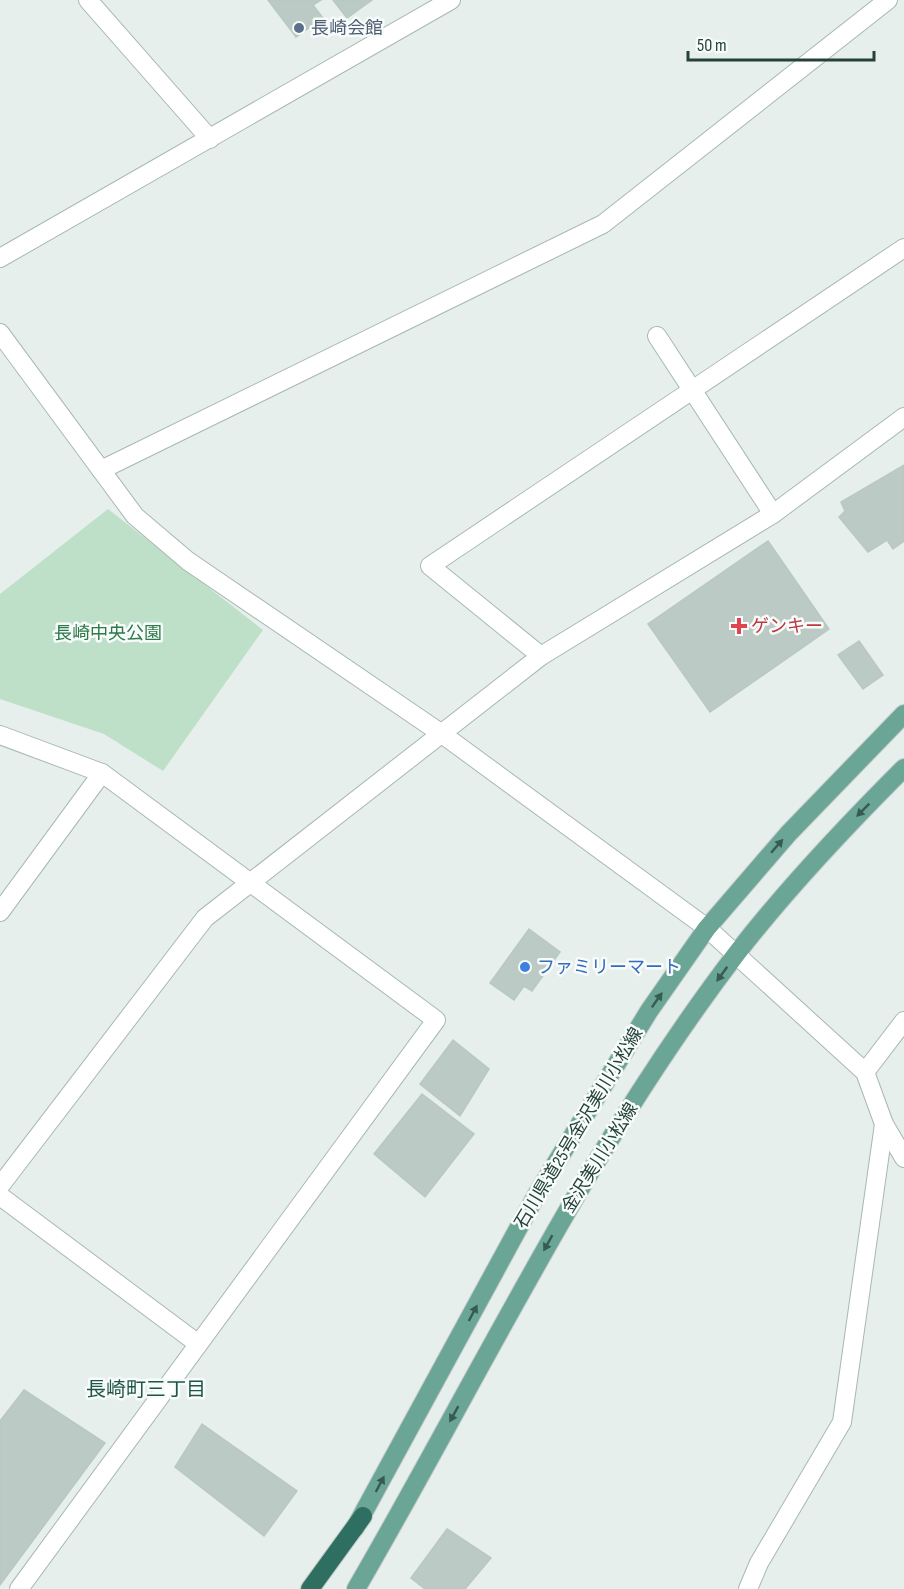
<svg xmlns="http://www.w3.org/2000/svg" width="904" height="1589" viewBox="0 0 904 1589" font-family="'Sofia Sans Condensed','Noto Sans JP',sans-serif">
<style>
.green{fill:#bfe0c8}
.building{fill:#bbcac4;stroke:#b8c9c2;stroke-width:1.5}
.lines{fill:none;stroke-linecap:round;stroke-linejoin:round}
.minor-casing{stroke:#a8b8b2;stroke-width:20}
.tertiary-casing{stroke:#a8b8b2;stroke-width:20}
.primary-casing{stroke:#c2cac8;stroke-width:20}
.motorway-casing{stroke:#c2cac8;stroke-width:20}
.minor{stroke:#fff;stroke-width:18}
.tertiary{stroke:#fff;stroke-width:18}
.primary{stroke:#6aa596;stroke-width:18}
.motorway{stroke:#2f6f62;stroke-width:18}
.oneway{fill:#365b51}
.service-dot{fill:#5c6f8a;stroke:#f7fbf9;stroke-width:2}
.health-dot{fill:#e0444e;stroke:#f7fbf9;stroke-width:2}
.shop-dot{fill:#3f7fe0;stroke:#f7fbf9;stroke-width:2}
.labels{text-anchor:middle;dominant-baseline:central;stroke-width:5;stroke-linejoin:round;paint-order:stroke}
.service-label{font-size:18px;fill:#4e5e75;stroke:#f7fbf9;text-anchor:start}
.health-label{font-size:18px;fill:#be3a42;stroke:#f7fbf9;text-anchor:start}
.park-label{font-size:18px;fill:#2d7a4b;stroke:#f7fbf9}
.shop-label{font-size:18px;fill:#366cbe;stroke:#f7fbf9;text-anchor:start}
.street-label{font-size:18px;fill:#24423a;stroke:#f7fbf9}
.neighbourhood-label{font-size:20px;fill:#1f5548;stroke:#f7fbf9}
</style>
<rect width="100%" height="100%" fill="#e6efeb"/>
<polygon class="green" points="108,509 263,630 163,771 104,734 0,699 0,594"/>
<g class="building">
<polygon points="268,0 321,0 313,5 323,18 296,37"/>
<polygon points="333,0 372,0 347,18"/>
<polygon points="904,465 904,541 893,549 887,540 868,552 839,517 845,511 841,502"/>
<polygon points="768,541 829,629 710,712 648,624"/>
<polygon points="859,641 883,675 863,689 838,655"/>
<polygon points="529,929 560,952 532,991 524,986 514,1000 490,983"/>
<polygon points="453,1040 489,1069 460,1116 420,1084"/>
<polygon points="422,1094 474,1134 425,1197 374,1154"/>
<polygon points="24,1390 105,1443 0,1585 0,1421"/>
<polygon points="202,1424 297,1491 264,1536 175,1467"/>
<polygon points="447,1529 491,1558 465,1589 425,1589 411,1578"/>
</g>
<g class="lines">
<defs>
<g id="minor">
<polyline points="88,0 210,139"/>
<polyline points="0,258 451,0"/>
<polyline points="657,336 773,514"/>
<polyline points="101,470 603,224 888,0"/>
<polyline points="541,656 430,566 904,248"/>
<polyline points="0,735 102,773 436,1020 19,1589"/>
<polyline points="0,912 102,773"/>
<polyline points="865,1072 904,1021"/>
<polyline points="0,1186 205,918 541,656 773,514 904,417"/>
<polyline points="0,1196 197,1343"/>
<polyline points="748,1589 759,1563 842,1422 884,1124"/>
</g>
<polyline id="tertiary" points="0,333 135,516 188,561 442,734 707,928 865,1072 884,1124 904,1158"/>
<g id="primary">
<polyline points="355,1528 537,1194 649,1011 707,928 788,834 904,714"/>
<path d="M356 1589C480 1376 586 1150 737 953 788 887 845 827 904 768"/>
</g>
<polyline id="motorway" points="310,1589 363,1516"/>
</defs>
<use href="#minor" class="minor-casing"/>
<use href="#tertiary" class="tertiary-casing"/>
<use href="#primary" class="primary-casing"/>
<use href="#motorway" class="motorway-casing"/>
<use href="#minor" class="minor"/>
<use href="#tertiary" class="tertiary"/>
<use href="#primary" class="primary"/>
<use href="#motorway" class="motorway"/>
</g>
<defs><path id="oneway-solid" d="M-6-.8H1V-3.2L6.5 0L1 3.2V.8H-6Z" transform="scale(1.5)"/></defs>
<g class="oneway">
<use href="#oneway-solid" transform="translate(863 810) rotate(135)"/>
<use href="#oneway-solid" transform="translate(777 846) rotate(-49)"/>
<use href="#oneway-solid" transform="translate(722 974) rotate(126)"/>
<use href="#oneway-solid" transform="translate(657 1000) rotate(-55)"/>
<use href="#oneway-solid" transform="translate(548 1243) rotate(119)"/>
<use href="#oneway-solid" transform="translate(473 1313) rotate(-62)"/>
<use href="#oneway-solid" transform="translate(454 1414) rotate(119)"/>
<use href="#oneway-solid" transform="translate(380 1484) rotate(-62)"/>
</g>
<circle class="service-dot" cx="299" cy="28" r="6"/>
<path class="health-dot" d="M736 617h6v6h6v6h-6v6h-6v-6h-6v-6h6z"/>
<circle class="shop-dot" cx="525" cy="967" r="6"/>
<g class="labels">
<g class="service-label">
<text x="311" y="28">長崎会館</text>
</g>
<g class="health-label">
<text x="751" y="626">ゲンキー</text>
</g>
<g class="park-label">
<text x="108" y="633">長崎中央公園</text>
</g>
<g class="shop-label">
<text x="537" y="967">ファミリーマート</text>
</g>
<g class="street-label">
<text transform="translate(579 1128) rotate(-59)">石川県道25号金沢美川小松線</text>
<text transform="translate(600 1158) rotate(-58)">金沢美川小松線</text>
</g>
<g class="neighbourhood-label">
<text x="146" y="1390">長崎町三丁目</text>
</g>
</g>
<path d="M688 51v9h186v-9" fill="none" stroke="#24423a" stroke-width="3"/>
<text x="697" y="51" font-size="18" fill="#24423a" stroke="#f7fbf9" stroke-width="4.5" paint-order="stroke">50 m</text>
</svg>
